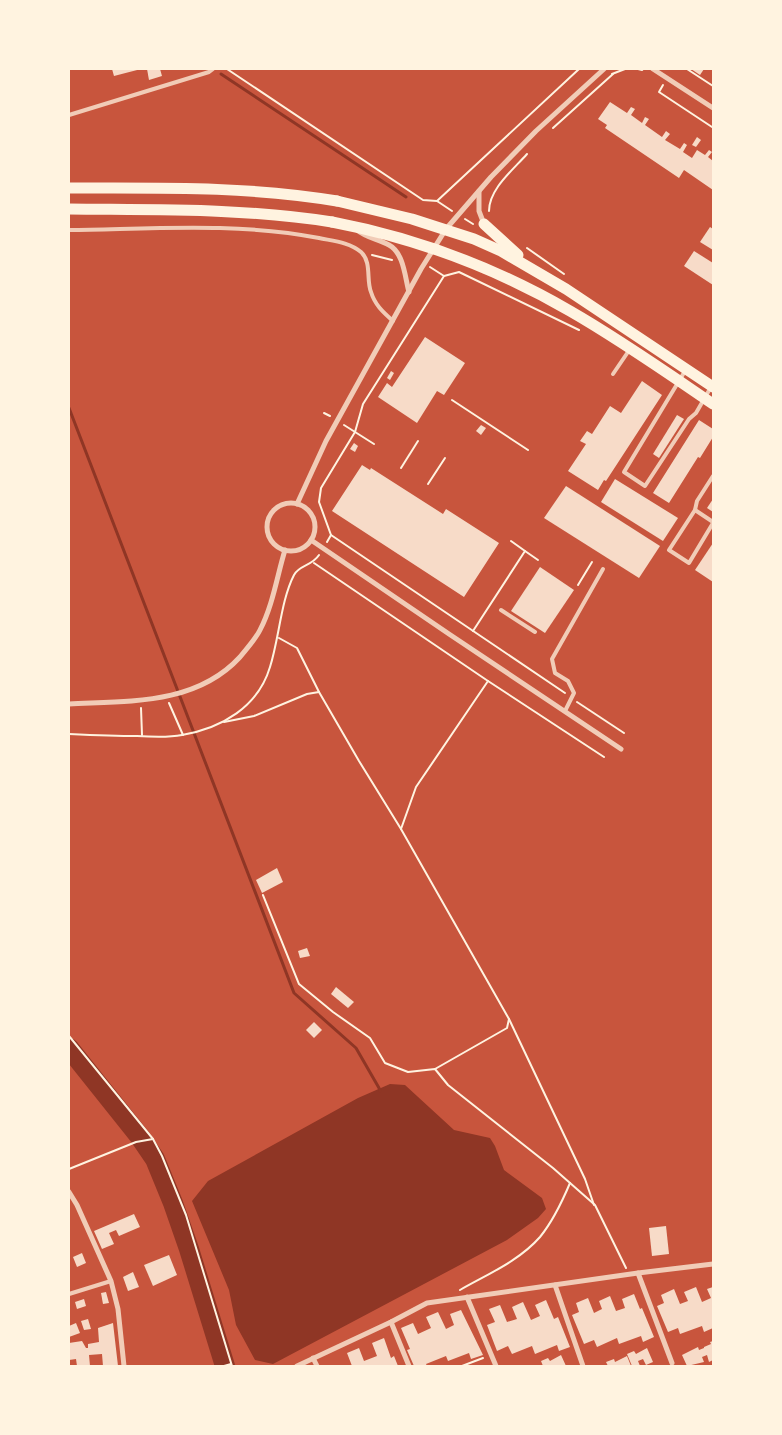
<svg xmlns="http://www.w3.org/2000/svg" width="782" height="1435" viewBox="0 0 782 1435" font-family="Georgia,serif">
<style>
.water{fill:#8f3625}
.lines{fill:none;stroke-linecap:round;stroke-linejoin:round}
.stream{stroke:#8f3625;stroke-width:3}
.river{stroke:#8f3625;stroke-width:20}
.building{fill:#f7dbc8}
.path{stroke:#fff3e0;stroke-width:2}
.service{stroke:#f1ccb7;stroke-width:4}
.minor{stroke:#f1ccb7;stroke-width:5}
.primary{stroke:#fff3e0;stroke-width:11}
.trunk{stroke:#fff3e0;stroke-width:11}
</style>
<rect width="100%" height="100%" fill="#c8553d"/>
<polygon class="water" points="390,1084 405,1085 454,1130 490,1138 495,1146 504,1170 542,1198 546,1209 538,1218 507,1240 273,1364 255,1360 236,1325 229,1290 192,1201 208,1181 358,1098"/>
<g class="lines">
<g class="stream">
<polyline points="221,74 406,197"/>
<polyline points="69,408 294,993 356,1048 379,1088 380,1091"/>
</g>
<polyline class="river" points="69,1048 140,1137 155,1159 173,1203 189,1249 225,1366"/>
</g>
<g class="building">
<polygon points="112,69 141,69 114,76"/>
<polygon points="147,69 160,69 162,76 149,80"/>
<polygon points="691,69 704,69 700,75"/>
<polygon points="610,102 627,113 631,107 635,109 631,115 642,123 645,117 649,119 645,125 662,137 666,131 670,134 665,140 680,149 684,143 687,145 683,152 692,158 697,150 705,155 709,150 712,152 708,157 713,161 713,190 684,170 679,178 605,128 607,125 598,119"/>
<polygon points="697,137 701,140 696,147 692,145"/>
<polygon points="710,227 713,229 713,250 700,242"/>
<polygon points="694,251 713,263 713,285 684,266"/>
<polygon points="425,337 465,363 444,395 437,391 417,423 378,397 387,383 392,387"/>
<polygon points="391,371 394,373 390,380 387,378"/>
<polygon points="642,381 662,395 606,481 604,480 598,490 568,471 586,444 580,441 587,431 592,434 610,406 621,413"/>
<polygon points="677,415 684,419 659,458 653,454"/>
<polygon points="699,420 713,429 713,437 700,458 698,457 669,503 653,493"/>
<polygon points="481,425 486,428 481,435 476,431"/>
<polygon points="354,443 358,446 355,452 350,449"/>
<polygon points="362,465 370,470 371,468 443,514 446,509 499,543 464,597 332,511"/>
<polygon points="615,479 678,518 663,541 601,502"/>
<polygon points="566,486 660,546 639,578 544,518"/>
<polygon points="713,499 713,512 707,508"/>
<polygon points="713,543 713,582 695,570"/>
<polygon points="540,567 574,590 545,633 511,611"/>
<polygon points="277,868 283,882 262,893 256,880"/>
<polygon points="307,948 310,956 300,958 298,951"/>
<polygon points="336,987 354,1002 348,1008 331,994"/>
<polygon points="314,1022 322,1030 314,1038 306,1030"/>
<polygon points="134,1214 140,1227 119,1236 116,1230 109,1233 114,1244 102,1249 94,1231"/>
<polygon points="666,1226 669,1254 652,1256 649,1228"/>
<polygon points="82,1253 86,1263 77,1267 73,1257"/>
<polygon points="169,1255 177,1275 153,1286 144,1265"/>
<polygon points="133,1272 139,1287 128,1291 123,1277"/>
<polygon points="696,1287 702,1302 711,1298 707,1289 713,1287 713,1328 704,1332 702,1326 680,1334 678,1328 668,1332 657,1306 664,1303 661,1295 674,1289 680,1304 688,1301 684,1292"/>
<polygon points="106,1292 109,1303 103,1304 101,1293"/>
<polygon points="634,1294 640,1309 642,1308 654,1337 643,1342 641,1336 619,1344 617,1338 597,1347 594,1340 584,1344 572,1315 579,1312 576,1303 588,1298 594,1313 602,1309 599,1301 610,1296 616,1311 625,1308 622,1299"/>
<polygon points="84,1299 86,1306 77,1309 75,1302"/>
<polygon points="546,1300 554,1319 558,1317 570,1347 559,1351 557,1345 535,1354 532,1346 512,1354 508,1346 497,1351 487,1325 495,1322 489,1309 500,1305 507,1322 517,1319 512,1307 523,1302 531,1320 540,1316 535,1305"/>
<polygon points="461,1310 483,1355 471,1359 469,1353 448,1361 446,1356 426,1364 427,1366 414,1366 407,1350 410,1349 401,1328 413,1323 418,1334 431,1328 426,1317 438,1312 446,1329 454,1325 450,1314"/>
<polygon points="88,1319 91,1329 84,1330 81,1321"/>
<polygon points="76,1323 80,1333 69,1337 69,1326"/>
<polygon points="113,1323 118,1366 103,1366 102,1354 89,1355 90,1366 77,1366 76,1359 69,1360 69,1343 82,1341 86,1348 88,1348 88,1344 99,1342 98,1328"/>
<polygon points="384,1338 391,1358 394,1356 398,1366 352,1366 347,1353 359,1348 364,1361 377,1356 372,1343"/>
<polygon points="713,1341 713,1360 709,1362 707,1355 702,1357 704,1362 687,1366 682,1355 698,1347 699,1350 704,1348 704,1347 711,1344 710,1342"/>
<polygon points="647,1348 653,1362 646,1365 643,1359 638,1361 640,1366 632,1366 627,1354 634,1351 636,1354"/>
<polygon points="561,1355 566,1366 543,1366 541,1361 548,1358 550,1361"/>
<polygon points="627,1356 631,1366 608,1366 606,1362 614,1359 615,1362"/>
</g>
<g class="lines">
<g class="path">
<polyline points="227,69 423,200 437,201 452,211"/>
<polyline points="638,69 642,70 643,69"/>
<polyline points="675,69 677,69"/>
<polyline points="687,69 713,86"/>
<polyline points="612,74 625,69"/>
<polyline points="663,85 659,92 712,127"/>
<polyline points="553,128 613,74"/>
<polyline points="437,201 579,69"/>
<path d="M489 211C489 189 513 170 527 154"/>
<polyline points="465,219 473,224"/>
<polyline points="527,248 564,274"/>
<polyline points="372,255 392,260"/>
<polyline points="430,267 444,276"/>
<polyline points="452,400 528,450"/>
<polyline points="324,413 330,416"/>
<polyline points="344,425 374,444"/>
<polyline points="401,468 418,441"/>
<polyline points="428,484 445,458"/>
<polyline points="331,535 565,693"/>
<polyline points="327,542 331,535 319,502 321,488 355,432 363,404 444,276 459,272 579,330"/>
<polyline points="525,551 538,560"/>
<polyline points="314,563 488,681 604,757"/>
<polyline points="578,585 592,562"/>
<polyline points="473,631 525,551 511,541"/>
<polyline points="279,638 297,648 319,692 359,761 401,829 509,1019 507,1028 435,1069"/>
<polyline points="577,702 624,733"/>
<polyline points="169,703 183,735"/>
<polyline points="141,708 142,735"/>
<polyline points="224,722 254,716 307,694 319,692"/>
<path d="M69 734C91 735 114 736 137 736 152 737 167 738 182 735 222 728 258 707 270 667 279 639 281 600 294 575 299 565 312 566 319 555"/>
<polyline points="401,829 416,787 488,681"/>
<polyline points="263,895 299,984 333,1012 370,1038 385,1063 408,1072 435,1069 448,1085 553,1168 595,1205 626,1268"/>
<polyline points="509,1019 585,1179 594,1205"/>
<polyline points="69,1036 153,1139 162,1156 186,1215 232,1366"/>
<polyline points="69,1169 136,1142 153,1139"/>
<path d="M460 1290C488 1274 519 1261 540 1237 553 1221 562 1202 570 1183"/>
<polyline points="224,1366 231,1364"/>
<polyline points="462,1366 483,1358"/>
</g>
<g class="service">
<polyline points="69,115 209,72 213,69"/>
<path d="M69 230C151 229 237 222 319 238 333 241 349 242 361 252 372 262 366 280 371 292 375 305 383 312 393 321"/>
<polyline points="685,371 624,472 645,486 689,419 696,413 711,387"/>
<polyline points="613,374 630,349"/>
<polyline points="713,476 697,501 695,510 669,550 689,563 713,523"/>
<polyline points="695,510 713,522"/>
<polyline points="501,610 535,632"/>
<polyline points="565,711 574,693 568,681 555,673 552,659 603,569"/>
<polyline points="69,1294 111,1281"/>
</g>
<g class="minor">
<polyline points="653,69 713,108"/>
<polyline points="479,191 479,211 484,224"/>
<path d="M357 230C367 238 378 239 389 245 404 253 405 278 409 292"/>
<circle cx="291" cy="527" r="24"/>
<polyline points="297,504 326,441 421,269 446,229 491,177 536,131 604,69"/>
<polyline points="311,540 449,634 621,749"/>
<path d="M69 704C129 701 196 705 240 657 247 648 255 640 260 630 273 605 277 576 285 550"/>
<polyline points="69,1192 77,1205 111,1281 118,1309 124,1366"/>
<polyline points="638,1273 672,1363"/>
<polyline points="555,1285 583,1366"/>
<polyline points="467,1297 496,1366"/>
<polyline points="391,1322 409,1366"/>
<polyline points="313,1358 317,1366"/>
<polyline points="297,1366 391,1322 427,1303 638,1273 713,1264"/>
</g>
<g class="primary">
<polyline points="337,201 412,219 474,239 501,251 566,289 713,387"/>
<path d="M332 222C416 238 496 268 570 311 619 339 666 372 713 404"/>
<polyline points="484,224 518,255"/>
</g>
<g class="trunk">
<path d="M69 188C158 188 248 186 337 201"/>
<path d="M69 209C156 210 245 208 332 222"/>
</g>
</g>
<rect width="782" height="1435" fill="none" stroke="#fff3e0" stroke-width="140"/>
</svg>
